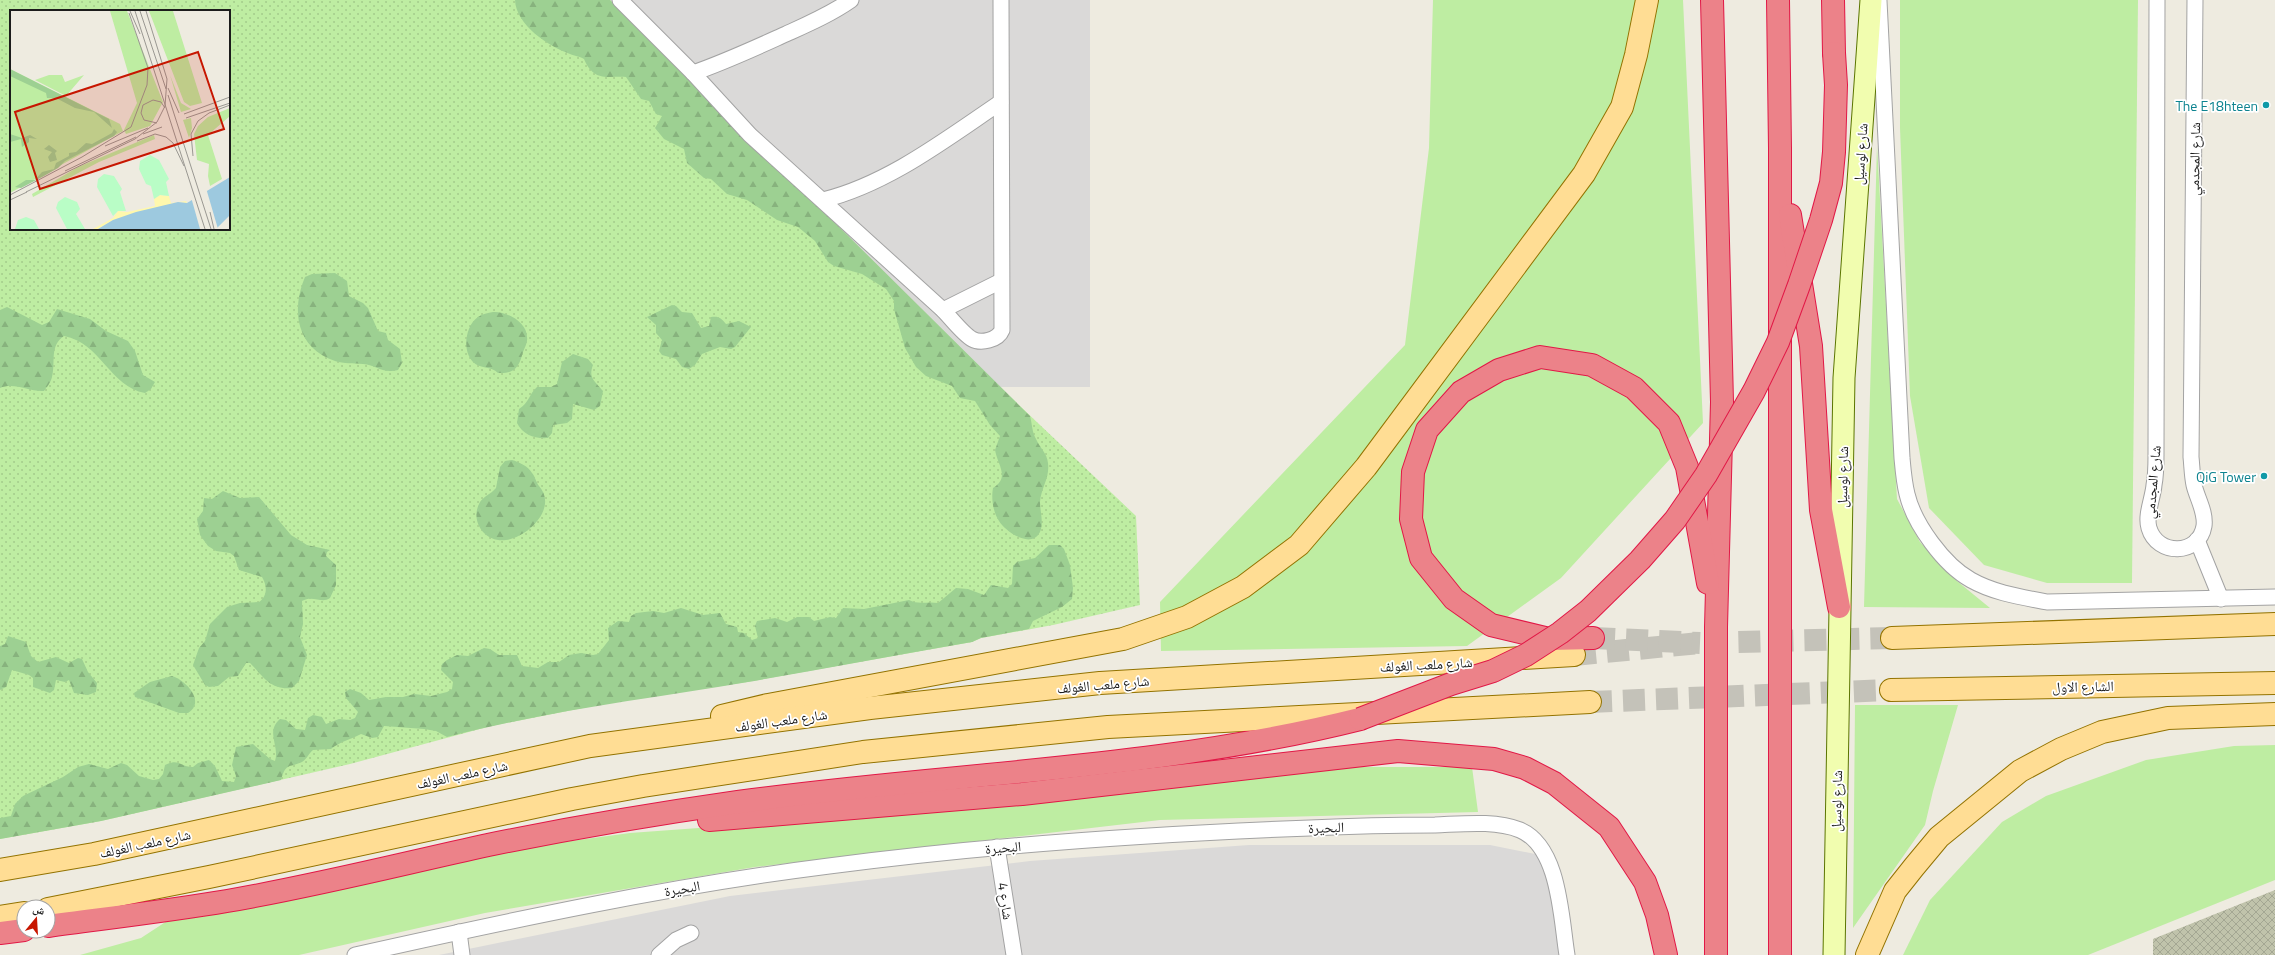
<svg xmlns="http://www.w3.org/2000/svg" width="2275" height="955" viewBox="0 0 2275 955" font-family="'Titillium Web','Noto Naskh Arabic',sans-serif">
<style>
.residential{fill:#dad9d8}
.construction{fill:url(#construction-cross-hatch)}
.grass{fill:url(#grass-dots);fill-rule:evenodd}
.forest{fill:url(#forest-firs)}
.garden{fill:#beeda2}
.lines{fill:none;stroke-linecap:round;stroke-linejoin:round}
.primary-tunnel{stroke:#c4c2b9;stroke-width:22;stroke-dasharray:22 11;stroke-linecap:butt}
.highway-tunnel{stroke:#c4c2b9;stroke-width:22;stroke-dasharray:22 11;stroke-linecap:butt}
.street-casing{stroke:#a3a3a3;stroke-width:17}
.secondary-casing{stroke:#5b7500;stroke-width:23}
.primary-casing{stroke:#937300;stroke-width:24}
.highway-casing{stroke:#e11846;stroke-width:24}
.street{stroke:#fff;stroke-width:15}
.secondary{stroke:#f1fdaf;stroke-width:21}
.primary{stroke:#ffdd94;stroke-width:22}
.highway{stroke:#ec8289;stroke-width:22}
.highway-bridge-casing{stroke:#e11846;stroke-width:24;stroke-linecap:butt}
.highway-bridge{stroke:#ec8289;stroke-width:22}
.culture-dot{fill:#0f9aa8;stroke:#fff;stroke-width:1.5}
.labels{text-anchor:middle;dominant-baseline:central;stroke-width:3.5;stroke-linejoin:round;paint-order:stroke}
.culture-label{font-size:14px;fill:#0d838f;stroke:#fff;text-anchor:end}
.street-label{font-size:14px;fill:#1c1c1c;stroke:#fff}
.inset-road{fill:none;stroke:#9a9892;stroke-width:1}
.view{fill:#c71600;fill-opacity:0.15;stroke:#c71600;stroke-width:2}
.inset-edge{fill:none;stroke:#1c1c1c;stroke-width:2}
</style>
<defs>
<pattern id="construction-cross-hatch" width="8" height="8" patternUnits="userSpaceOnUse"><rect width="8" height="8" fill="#c0c3ab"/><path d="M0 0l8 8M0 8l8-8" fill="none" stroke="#a4a793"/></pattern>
<pattern id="grass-dots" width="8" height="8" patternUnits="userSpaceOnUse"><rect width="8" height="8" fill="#beeda2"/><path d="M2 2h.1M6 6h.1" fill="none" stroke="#a3cb8b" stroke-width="1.8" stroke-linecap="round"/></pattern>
<pattern id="forest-firs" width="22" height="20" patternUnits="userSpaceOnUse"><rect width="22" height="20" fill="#9dd092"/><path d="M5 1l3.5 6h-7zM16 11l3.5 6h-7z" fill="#87b27d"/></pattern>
</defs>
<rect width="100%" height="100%" fill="#eeebe0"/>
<g class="residential">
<polygon points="610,0 1090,0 1090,387 1000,387"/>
<polygon points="1249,845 1490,845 1540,855 1554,887 1565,955 439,955 730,896 1030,861"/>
</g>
<polygon class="construction" points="2275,890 2275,955 2153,955 2153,939"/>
<path class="grass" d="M0 0H610L1000 387 1136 516 1140 605 1053 625 981 638 972 642 747 682 613 702 491 726 350 764 101 821 0 839ZM11 11H229V229H11Z"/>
<g class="forest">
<path d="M515 0H610L1030 416C1032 423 1032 432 1036 439 1040 448 1047 453 1048 463 1050 478 1041 488 1040 502 1040 511 1044 523 1040 532 1031 550 1005 531 999 521 993 512 991 498 993 488 1010 477 998 466 995 450L1000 436 990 425 975 401 960 398 952 386 926 376 916 367 905 348 894 309V301L886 289 862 274 834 266 828 262 815 241 798 227 777 220 747 200 727 194 711 179 704 178 687 163 684 149 664 139 655 128 662 116 656 114 649 101 641 99 626 77C606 76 594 82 584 59 579 56 575 56 570 54 548 46 516 25 515 0Z"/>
<path d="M335 273 347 281 349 296 363 303 368 308 378 331 386 333 388 340 400 349 402 363 398 370C381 374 377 365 363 364 353 363 344 364 335 361 296 348 291 310 305 277L312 274Z"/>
<path d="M672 305 676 306 682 312 692 313 701 328 709 326 711 317C719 316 721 318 726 324L739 321 751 327 735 347 731 349 720 347 702 354 695 365 689 369 682 367 676 359 662 355 659 351 662 340 656 333V325L647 317Z"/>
<path d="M7 307 42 325 49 322 57 309 90 319 106 331 128 341 135 351 143 375 155 382 151 389 145 393C110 387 101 343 64 336 49 346 56 362 52 377 51 382 47 387 44 391 29 392 15 382 0 388V310Z"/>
<path d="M493 312C506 311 527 322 527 337 528 342 525 347 523 352 519 367 515 374 498 373 491 366 480 369 473 362 462 351 465 326 478 317 482 314 488 313 493 312Z"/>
<path d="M573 354 588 359 593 365C588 378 595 381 603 391L600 406 594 410 573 404 572 419 567 423 553 425 552 433 548 438C535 439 523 435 517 423L519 409C529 403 529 394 537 387H551L557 384 562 362Z"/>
<path d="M512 460C519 462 528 466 532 473 535 476 536 482 539 486 558 507 529 537 506 540 485 543 469 521 480 502 484 496 491 494 496 488L500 467 505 461Z"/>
<path d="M223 491 240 498 259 497 291 535 307 545 330 550 327 552 326 556 336 565V585L330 598C322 604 313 595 302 601L303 624 300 637 307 655 299 681 292 688C270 690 264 677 250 663H246L238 676 229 677 218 686 209 687 205 685 193 665 199 648 205 641 210 624 227 607 240 603 259 602C268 596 267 585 262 577L239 570 234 556 230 553 216 551 208 546 200 535 197 519 203 511 204 498 212 499Z"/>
<path d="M1049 545H1060L1064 549 1070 565 1073 588 1072 599 1062 607 1033 621 1029 629 981 638 972 642C897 655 823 669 748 682 647 699 546 711 447 737L436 731 424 729 384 726 378 737 372 738 361 734C350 740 341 741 331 749L313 750C309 753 307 759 302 762 288 768 286 763 281 780L101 821 0 839V818L11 816 15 804 23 796 63 777 78 767 89 764 108 769 121 763 127 765 139 776 153 780 159 779 163 774 165 765C180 758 179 767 193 767L198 763 209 760 215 766 222 781 234 782 236 776 232 765 236 747 253 744 270 759 275 761C280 746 265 732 280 719L286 720 296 729 305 730 308 718 313 715 322 717 326 724 339 719 350 720 355 718 358 712 346 698 345 692 350 689 361 693 369 700 386 697H403L414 694 431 696 447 692 452 689 453 682 441 670 442 664 447 660 457 655 468 656 484 648 490 649 499 655H517L522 666 538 668 548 662H559L569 655 581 653 593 655 598 654 609 640 608 628 618 621 629 622 631 616 636 613 653 611 664 613 681 608 703 615 720 613 726 624 737 627 738 632 744 633 752 640 758 638 755 626 757 621 775 618 787 622 797 617H809L814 621 830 617 836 618 843 608 864 609 909 600C918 605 928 601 938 603L956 588 968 589 984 595 991 585 1008 588 1012 584 1013 566 1017 562 1035 558Z"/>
<polygon points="8,636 26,642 31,656 38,662 56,657 69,663 78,658 82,659 88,672 97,683 96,692 88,695 74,693 69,680 65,682 56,680 54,690 50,693 33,687 33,678 29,675 12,670 6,687 0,690 0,646 5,644"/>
<path d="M172 676C186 680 206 702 188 713H179L135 697 134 693 150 682Z"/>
</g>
<g class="garden">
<polygon points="1433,0 1683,0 1703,423 1561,578 1467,646 1161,651 1160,602 1405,345 1429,148"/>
<polygon points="1900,0 2138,0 2132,583 2047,583 1984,565 1929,508 1910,396 1900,128"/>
<polygon points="1877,146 1897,499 1920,542 1957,581 1990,608 1864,607"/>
<polygon points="1855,705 1958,705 1933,791 1925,825 1853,928"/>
<polygon points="2275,745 2275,880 2088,955 1903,955 1930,900 2002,822 2046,796 2146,760 2234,746"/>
<polygon points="1336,767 1472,767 1478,812 1160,820 755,867 485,913 299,955 80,955 141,938 167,921 235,911 505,850 630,833 888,814"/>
</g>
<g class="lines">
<g class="primary-tunnel">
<polyline points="1574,655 1700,643 1892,638"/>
<polyline points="1590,702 1891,690"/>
</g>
<polyline class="highway-tunnel" points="1593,638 1700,643"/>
<defs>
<g id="street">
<path d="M620 0 693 73 750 135 943 310C950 317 963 334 972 339 981 344 998 340 1002 330L1001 0"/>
<path d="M2157 0 2156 455C2156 465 2156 475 2154 485 2153 498 2145 515 2149 528 2157 556 2199 556 2204 526 2206 512 2197 498 2194 485 2192 476 2192 466 2191 457L2195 0"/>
<path d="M1879 1 1902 458C1903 469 1904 482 1907 494 1914 524 1944 565 1971 580 1994 593 2021 597 2047 602L2275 597"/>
<path d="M693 73C725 62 755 48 786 34 808 24 831 14 851 0"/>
<path d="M823 200C888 184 946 139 1001 102"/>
<polyline points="943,310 1001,281"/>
<polyline points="2197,540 2221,599"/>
<polyline points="997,847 1014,955"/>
<polyline points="459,932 462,955"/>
<path d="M355 955C512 920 670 886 829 866 989 845 1149 834 1310 828 1351 826 1393 825 1435 825 1462 824 1495 820 1520 830 1560 847 1561 919 1567 955"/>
<polyline points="659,955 676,940 691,933"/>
</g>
<polyline id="secondary" points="1834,955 1844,378 1871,0"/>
<g id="primary">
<polyline points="1892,638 2275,624"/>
<polyline points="1891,690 2275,683"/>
<polyline points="722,716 768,705 1123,639 1187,617 1243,587 1299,545 1366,467 1584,174 1622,107 1636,55 1647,0"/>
<polyline points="0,870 94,854 590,746 870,708 1100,683 1574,655"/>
<polyline points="48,909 209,877 572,799 643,786 863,752 1108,727 1590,702"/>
<polyline points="0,917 24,913"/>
<polyline points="1867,955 1895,891 1914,867 1939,837 2020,771 2061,749 2102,732 2168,718 2275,714"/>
</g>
<g id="highway">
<polyline points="1712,0 1722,402 1716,627 1716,955"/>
<polyline points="1778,0 1780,148 1780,955"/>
<polyline points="1833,0 1834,53"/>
<polyline points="1790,215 1811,346 1821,510 1839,607"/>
<polyline points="1593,638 1549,639 1491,625 1454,599 1421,558 1411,519 1413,472 1427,430 1461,392 1499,370 1540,357 1592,365 1634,388 1669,423 1687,467 1708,583"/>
<polyline points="709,820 1022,794 1398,751 1494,759 1525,768 1554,783 1609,827 1645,882 1657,915 1666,955"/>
<path d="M48 926C107 918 168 911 227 901 315 886 401 864 488 845 571 828 654 814 738 802 945 773 1157 770 1360 719"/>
<polyline points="0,933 24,930"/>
</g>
</defs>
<use href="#street" class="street-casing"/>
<use href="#secondary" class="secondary-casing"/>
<use href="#primary" class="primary-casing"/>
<use href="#highway" class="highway-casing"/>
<use href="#street" class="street"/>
<use href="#secondary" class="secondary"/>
<use href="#primary" class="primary"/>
<use href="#highway" class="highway"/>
<defs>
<polyline id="highway-bridge" points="1360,719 1451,684 1493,671 1526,655 1560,633 1588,611 1640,560 1675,520 1706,475 1754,391 1778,342 1799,285 1821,220 1831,183 1834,152 1836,85 1834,53"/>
</defs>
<use href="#highway-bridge" class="highway-bridge-casing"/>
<use href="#highway-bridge" class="highway-bridge"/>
</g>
<g class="culture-dot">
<circle cx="2266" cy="105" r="4"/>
<circle cx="2264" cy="476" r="4"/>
</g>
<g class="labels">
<g class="culture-label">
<text x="2258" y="105">The E18hteen</text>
<text x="2256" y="476">QiG Tower</text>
</g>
<g class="street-label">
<text transform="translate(1860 154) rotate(-86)">شارع لوسيل</text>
<text transform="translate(2194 159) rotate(-89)">شارع المجدمي</text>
<text transform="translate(1842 477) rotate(-89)">شارع لوسيل</text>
<text transform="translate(2152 482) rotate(-85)">شارع المجدمي</text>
<text transform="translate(1426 664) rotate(-3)">شارع ملعب الغولف</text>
<text transform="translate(1103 684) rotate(-5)">شارع ملعب الغولف</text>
<text transform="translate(2083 686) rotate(-1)">الشارع الاول</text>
<text transform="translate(781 720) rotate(-8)">شارع ملعب الغولف</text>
<text transform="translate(462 774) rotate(-12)">شارع ملعب الغولف</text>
<text transform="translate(1836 801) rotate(-89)">شارع لوسيل</text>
<text transform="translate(1326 827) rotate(-2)">البحيرة</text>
<text transform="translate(145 843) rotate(-12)">شارع ملعب الغولف</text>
<text transform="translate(1003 847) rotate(-5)">البحيرة</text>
<text transform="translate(682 888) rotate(-10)">البحيرة</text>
<text transform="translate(1006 901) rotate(81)">شارع 4</text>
</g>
</g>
<g transform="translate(10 10)">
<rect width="220" height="220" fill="#eeebe0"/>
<path d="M0 59 110 114 113 121 0 183Z" fill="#beeda2"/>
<path d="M0 59 99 109 102 118 84 102 65 98 46 88H37L36 83 0 66ZM104 119 107 122 104 126 55 151 48 158 34 166 11 178 5 177 16 170H25L32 162 44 159 46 153 59 146V143L66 142 76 133 82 134 102 123ZM0 124 12 128 20 125 27 129 19 128V132L12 137 11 129 0 132ZM39 135 47 141 45 143 47 150 40 152 38 147 42 142 34 139Z" fill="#9dd092"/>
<path d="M150 185 159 186 161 193 176 191 177 193 168 192 103 210 88 219H83L103 208 108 201 117 202 145 196 144 189Z" fill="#fff8ad"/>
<path d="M140 145 149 150 159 169 156 172 159 186 150 185 144 189 141 176 136 174 129 159 130 151ZM94 164 104 166 112 179 110 182 116 201H108L103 206 87 177 88 169ZM55 187 67 192 70 199 66 204 75 219H57L46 198 48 192ZM16 207 24 210 29 219H5L8 210Z" fill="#b9fdc6"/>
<path d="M100 1H117L153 92 140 116 116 124 114 120 127 93ZM139 1H163L192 93 180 96 174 92ZM39 65H52L55 72 74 65 56 86 25 70ZM160 65 171 93 181 99 171 102ZM220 98V106L198 125 212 169 200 176 198 166 199 154 187 150 184 124 188 116 198 107ZM181 108 182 118 179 128 173 110ZM144 125 145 129 89 152 23 187 22 184 68 157Z" fill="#beeda2"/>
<path d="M220 167V205L206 219H88L103 210 126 202 168 192 177 193Z" fill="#9dc9df"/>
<path d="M196 178 208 219H190L181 187Z" fill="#eeebe0"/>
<path class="inset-road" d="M120 1 130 24M125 1 195 219M130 1 156 79M158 78 169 103M158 85 201 219M174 104 220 87M176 108 220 93M147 113 134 110 131 103 133 95 143 90 151 92 155 98M133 124 152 117M127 131 145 124 156 127 163 133 174 156M95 136 138 118M183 146 181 124 188 111 199 103 220 95M72 147 121 117 137 75 138 58 119 3M55 161 126 127M16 182 125 129 147 112 155 96 157 69 136 1M0 185 72 147M0 190 17 182M200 202 204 219"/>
<path class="view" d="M188 42 214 119 30 179 5 102Z"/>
<rect width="220" height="220" class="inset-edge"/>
</g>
<g transform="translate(36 919) rotate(18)"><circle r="19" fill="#ffffff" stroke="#a4a4a4"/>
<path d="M0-3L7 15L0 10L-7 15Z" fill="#c71600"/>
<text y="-6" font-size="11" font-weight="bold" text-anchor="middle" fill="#1c1c1c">ش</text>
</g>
</svg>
